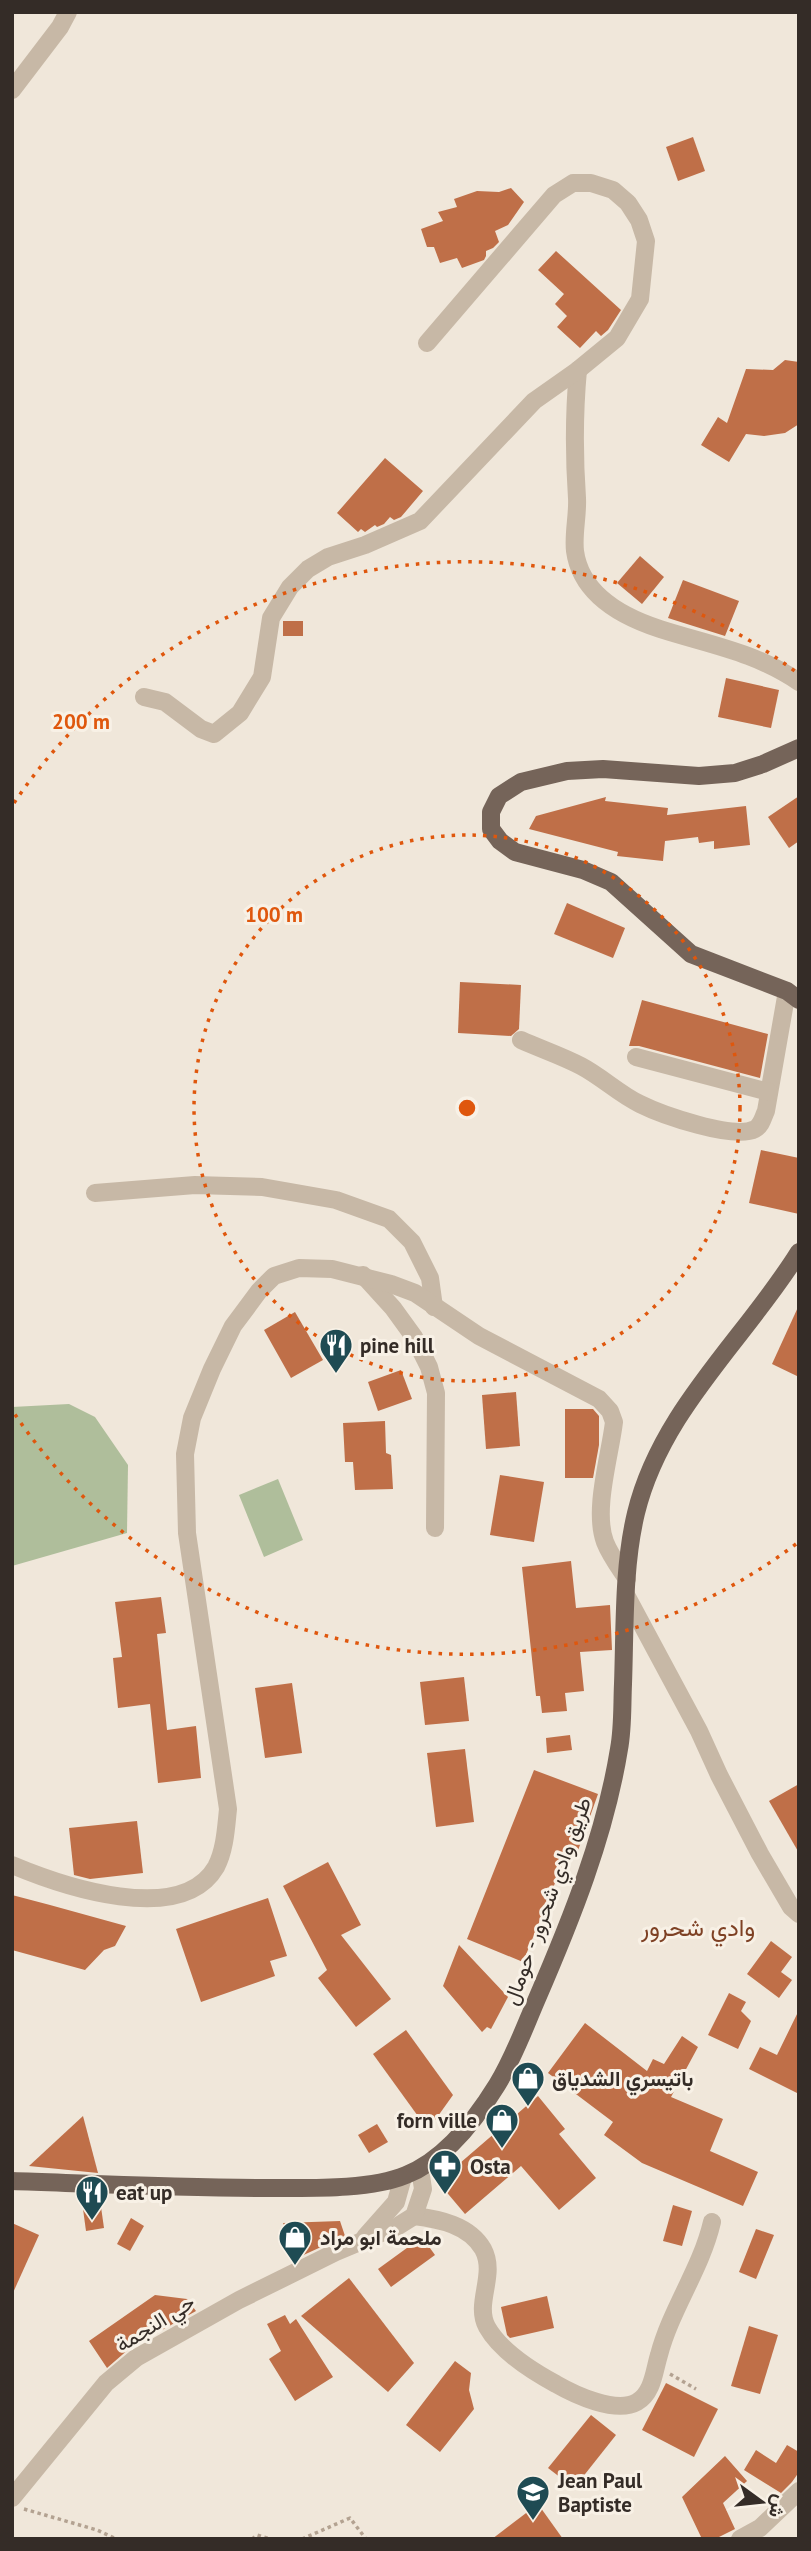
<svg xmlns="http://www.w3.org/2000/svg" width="811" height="2551" viewBox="0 0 811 2551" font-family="'PT Sans',Vazirmatn,sans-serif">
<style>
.green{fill:#afbe9b}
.building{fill:#bf6f48}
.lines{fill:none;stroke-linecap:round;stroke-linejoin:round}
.path{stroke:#b3a291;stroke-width:3.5;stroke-dasharray:3.5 3.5;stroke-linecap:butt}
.minor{stroke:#c7b8a6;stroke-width:18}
.major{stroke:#756459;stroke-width:18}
.ring{fill:none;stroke:#df570d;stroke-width:3.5;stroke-dasharray:3.5 7}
.labels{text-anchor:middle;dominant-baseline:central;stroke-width:6;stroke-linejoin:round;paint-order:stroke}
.poi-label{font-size:21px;font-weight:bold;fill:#342c27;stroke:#f8f1e6;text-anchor:start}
.street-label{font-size:21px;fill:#342c27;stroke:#f8f1e6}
.quarter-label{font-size:24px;fill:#7e4124;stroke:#f8f1e6}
.centre{fill:#df570d;stroke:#f8f1e6;stroke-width:3.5}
.ring-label{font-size:21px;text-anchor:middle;font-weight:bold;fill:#df570d;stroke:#f8f1e6;stroke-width:6;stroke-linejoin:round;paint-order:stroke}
</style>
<rect width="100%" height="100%" fill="#f0e7da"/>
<g class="green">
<polygon points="69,1404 95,1417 128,1465 127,1533 12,1566 12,1407"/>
<polygon points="278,1479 303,1540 264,1557 239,1495"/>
</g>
<g class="building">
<polygon points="693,137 705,171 678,181 666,147"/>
<polygon points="511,188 524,202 508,225 495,231 499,242 493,248 486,251 486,256 484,260 462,268 457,258 440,263 434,247 427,247 421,229 443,221 438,212 457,207 454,199 477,191 499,192"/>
<polygon points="556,251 621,310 608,330 601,336 596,331 580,348 557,327 567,316 555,304 564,294 538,270"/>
<polygon points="785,360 799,362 799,424 785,433 764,436 746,434 729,462 701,445 718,417 727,423 746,369 773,370"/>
<polygon points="385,458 423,491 401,517 394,520 390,517 384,524 377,527 375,525 365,532 361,529 358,532 337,513"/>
<polygon points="640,556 664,577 642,604 617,583"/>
<polygon points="683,580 739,601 725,636 668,618"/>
<rect x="283" y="621" width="20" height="15"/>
<polygon points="726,678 779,690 771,728 718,717"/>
<polygon points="799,796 799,841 789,848 768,817"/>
<polygon points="606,797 605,801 668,808 667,815 746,806 750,845 714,849 714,841 699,843 698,837 665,841 663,861 617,856 618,852 529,829 536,816"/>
<polygon points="567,903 625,928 613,958 554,934"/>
<polygon points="460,982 521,985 519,1029 511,1036 458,1033"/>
<polygon points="642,1000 768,1034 760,1078 639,1046 629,1046"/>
<polygon points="761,1150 799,1158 799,1214 749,1203"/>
<polygon points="799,1305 799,1377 772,1364"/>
<polygon points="295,1312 323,1360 291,1378 264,1330"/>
<polygon points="401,1370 412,1399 378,1411 368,1382"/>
<polygon points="516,1392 520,1446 486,1449 482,1395"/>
<polygon points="565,1409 593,1409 599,1416 599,1445 593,1478 565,1478"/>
<polygon points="385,1421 386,1453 391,1455 393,1489 355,1490 353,1462 345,1462 343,1423"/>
<polygon points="500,1475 544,1482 534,1542 490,1535"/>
<polygon points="571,1561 576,1608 610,1605 612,1650 580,1652 584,1691 565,1693 567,1711 542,1713 540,1696 536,1696 522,1567"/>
<polygon points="161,1597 166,1633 157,1634 167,1730 196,1726 201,1778 158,1783 150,1704 118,1708 113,1658 122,1657 115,1602"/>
<polygon points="464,1677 469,1721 425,1725 420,1682"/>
<polygon points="292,1683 302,1753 265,1758 255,1688"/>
<polygon points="570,1735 572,1750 547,1753 546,1738"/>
<polygon points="465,1749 474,1822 436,1827 427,1753"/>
<polygon points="534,1770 598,1794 575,1859 566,1856 523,1962 467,1939"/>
<polygon points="799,1784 799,1853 769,1801"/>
<polygon points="137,1821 143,1873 90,1879 74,1875 69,1828"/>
<polygon points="328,1862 361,1925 341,1935 391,1999 356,2027 318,1978 327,1970 283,1886"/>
<polygon points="12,1895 50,1905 126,1926 115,1946 104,1950 85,1970 12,1950"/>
<polygon points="268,1898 287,1956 270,1961 275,1976 201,2002 176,1929"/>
<polygon points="771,1941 792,1957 781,1972 792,1980 779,1998 747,1974"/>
<polygon points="459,1945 508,1997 491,2029 487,2027 482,2032 443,1986"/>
<polygon points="729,1993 746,2002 741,2011 751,2021 738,2049 708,2035"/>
<polygon points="799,2010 799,2094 749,2069 760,2047 777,2055"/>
<polygon points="585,2023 647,2071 653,2059 664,2064 682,2036 698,2047 671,2097 723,2119 710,2151 758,2172 743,2206 642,2163 604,2135 613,2122 548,2073"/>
<polygon points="406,2030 453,2095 428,2130 373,2054"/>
<polygon points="538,2096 565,2129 559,2134 596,2178 559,2210 521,2166 465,2214 438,2182"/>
<polygon points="83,2116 98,2173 29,2166"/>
<polygon points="377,2124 388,2142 369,2153 358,2135"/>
<polygon points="673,2205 692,2211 682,2246 663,2241"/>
<polygon points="101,2207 104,2228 86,2231 83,2209"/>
<polygon points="131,2218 144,2226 130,2251 117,2244"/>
<polygon points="340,2221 345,2236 297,2258 283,2223"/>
<polygon points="12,2223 39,2235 12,2295"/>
<polygon points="756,2229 774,2235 756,2279 739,2272"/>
<polygon points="422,2237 435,2255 391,2287 378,2269"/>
<polygon points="349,2278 414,2363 388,2392 301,2316"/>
<polygon points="155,2295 187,2299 196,2311 130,2348 107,2368 89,2341"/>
<polygon points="547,2296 554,2328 510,2338 507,2335 501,2307"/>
<polygon points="285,2315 290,2324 296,2319 333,2377 295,2401 269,2359 281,2351 267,2324"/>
<polygon points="749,2326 778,2335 760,2394 731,2386"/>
<polygon points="455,2361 471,2373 469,2390 474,2409 440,2452 406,2425"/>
<polygon points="666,2383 718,2409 694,2457 642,2430"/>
<polygon points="591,2415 616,2435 574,2488 548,2468"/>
<polygon points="787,2445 799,2452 799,2472 792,2482 781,2493 744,2470 756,2450 776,2463"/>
<polygon points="725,2456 747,2481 723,2503 735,2529 715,2539 702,2539 682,2497"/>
<polygon points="538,2504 563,2539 492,2539"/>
</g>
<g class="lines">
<g class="path">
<polyline points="670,2374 696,2389"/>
<polyline points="24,2509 97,2530 116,2539"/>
<polyline points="252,2539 257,2535 270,2539"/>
<polyline points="302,2539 350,2518 366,2539"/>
</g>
<g class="minor">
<polyline points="12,90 60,27 68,12"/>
<path d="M578 370C574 413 574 455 577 498 578 515 573 534 575 551 581 595 623 617 660 629 710 645 755 652 799 682"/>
<polyline points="144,697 165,702 201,729 214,734 240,713 262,677 271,618 290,587 308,569 328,557 365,545 420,521 534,401 578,370 617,338 640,299 646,241 639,220 628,203 613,190 591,183 573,183 554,195 427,343"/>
<path d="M521 1040C541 1049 562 1056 581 1066 602 1077 619 1094 640 1104 662 1115 734 1140 755 1129 762 1125 763 1117 766 1111L787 991"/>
<polyline points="636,1057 769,1092"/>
<polyline points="95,1193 195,1185 262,1187 336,1200 389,1219 412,1242 430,1278 434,1307"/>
<polyline points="363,1275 393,1308 414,1337 429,1367 436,1393 435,1528"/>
<polyline points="626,1595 699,1731 719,1775 760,1854 791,1907 799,1914"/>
<path d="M12 1865C62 1886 181 1927 216 1867 225 1850 226 1828 228 1809L187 1533 185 1454 192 1418 212 1369 233 1326 259 1291 274 1276 299 1268 332 1269 391 1284 415 1293 479 1336 599 1399 610 1411 614 1422C610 1456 593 1510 605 1542 610 1555 619 1567 627 1579"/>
<path d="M414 2216C439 2219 469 2225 483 2249 497 2275 474 2303 487 2327 501 2352 532 2371 556 2384 575 2395 616 2414 637 2402 653 2393 654 2371 659 2355 671 2309 701 2269 712 2222"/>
<polyline points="365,2237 396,2202 403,2177"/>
<polyline points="12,2498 106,2383 136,2358 239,2300 336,2252 398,2226 414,2216 423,2189 420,2169"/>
<polyline points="740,2539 760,2528 799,2491"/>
</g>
<g class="major">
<polyline points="799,748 763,764 735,773 699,776 603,769 567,771 521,782 499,796 491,812 491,829 500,841 515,852 583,870 611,882 691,954 787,991 799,1000"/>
<path d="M12 2181C99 2184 185 2188 271 2188 310 2188 370 2190 406 2175 444 2160 476 2119 497 2085 513 2059 524 2029 536 2001 571 1920 605 1836 619 1749 623 1728 622 1706 623 1684 625 1629 623 1567 636 1513 661 1410 745 1339 799 1252"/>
</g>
</g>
<g class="ring">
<circle cx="467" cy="1108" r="273"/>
<path d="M796 1544A546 546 0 0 1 14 1413M14 803A546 546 0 0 1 796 672"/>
</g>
<defs>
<symbol id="restaurant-pin" viewBox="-11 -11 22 30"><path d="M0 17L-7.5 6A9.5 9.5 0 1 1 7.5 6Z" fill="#1f4b53" stroke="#f8f1e6"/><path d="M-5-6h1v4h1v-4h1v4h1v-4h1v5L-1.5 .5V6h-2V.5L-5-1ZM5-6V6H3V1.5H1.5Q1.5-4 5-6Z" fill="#fff"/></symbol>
<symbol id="shop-pin" viewBox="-11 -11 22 30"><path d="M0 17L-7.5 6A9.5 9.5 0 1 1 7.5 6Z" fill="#1f4b53" stroke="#f8f1e6"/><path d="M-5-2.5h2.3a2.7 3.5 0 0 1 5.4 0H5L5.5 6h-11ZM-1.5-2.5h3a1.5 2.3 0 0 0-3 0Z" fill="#fff"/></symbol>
<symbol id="pharmacy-pin" viewBox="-11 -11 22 30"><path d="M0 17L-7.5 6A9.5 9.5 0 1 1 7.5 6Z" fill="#1f4b53" stroke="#f8f1e6"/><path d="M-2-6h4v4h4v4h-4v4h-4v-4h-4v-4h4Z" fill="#fff"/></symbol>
<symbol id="school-pin" viewBox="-11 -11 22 30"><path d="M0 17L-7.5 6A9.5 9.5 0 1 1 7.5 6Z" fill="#1f4b53" stroke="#f8f1e6"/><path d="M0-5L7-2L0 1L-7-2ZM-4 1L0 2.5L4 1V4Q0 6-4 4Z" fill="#fff"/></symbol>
</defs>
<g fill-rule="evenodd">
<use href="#restaurant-pin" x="317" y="1326" width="38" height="52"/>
<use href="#shop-pin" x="509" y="2059" width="38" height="52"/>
<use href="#shop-pin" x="483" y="2101" width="38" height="52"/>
<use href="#pharmacy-pin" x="426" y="2147" width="38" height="52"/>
<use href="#restaurant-pin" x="73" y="2173" width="38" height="52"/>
<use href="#shop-pin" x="276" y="2218" width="38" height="52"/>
<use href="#school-pin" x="514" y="2473" width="38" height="52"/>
</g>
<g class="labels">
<g class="poi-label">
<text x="360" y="1345">pine hill</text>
<text x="552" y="2078">باتيسري الشدياق</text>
<text x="477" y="2120" text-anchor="end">forn ville</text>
<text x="470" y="2166">Osta</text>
<text x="116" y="2192">eat up</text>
<text x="320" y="2237">ملحمة ابو مراد</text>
<text x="558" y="2480">Jean Paul<tspan x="558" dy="24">Baptiste</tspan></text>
</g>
<g class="street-label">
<text transform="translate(547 1901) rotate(-70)">طريق وادي شحرور - حومال</text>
<text transform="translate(155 2323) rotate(-32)">حي النجمة</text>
</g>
<g class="quarter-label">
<text x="698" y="1927">وادي شحرور</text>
</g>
</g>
<circle cx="467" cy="1108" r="10" class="centre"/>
<g class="ring-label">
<text x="81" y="729">200 m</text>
<text x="274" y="922">100 m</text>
</g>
<rect width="811" height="2551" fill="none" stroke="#342c27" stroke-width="28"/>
<g transform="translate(762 2502) rotate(105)" stroke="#f8f1e6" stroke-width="5" paint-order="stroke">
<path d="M0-5L12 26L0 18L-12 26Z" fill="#342c27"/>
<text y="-10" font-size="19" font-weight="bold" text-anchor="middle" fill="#342c27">ش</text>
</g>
</svg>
